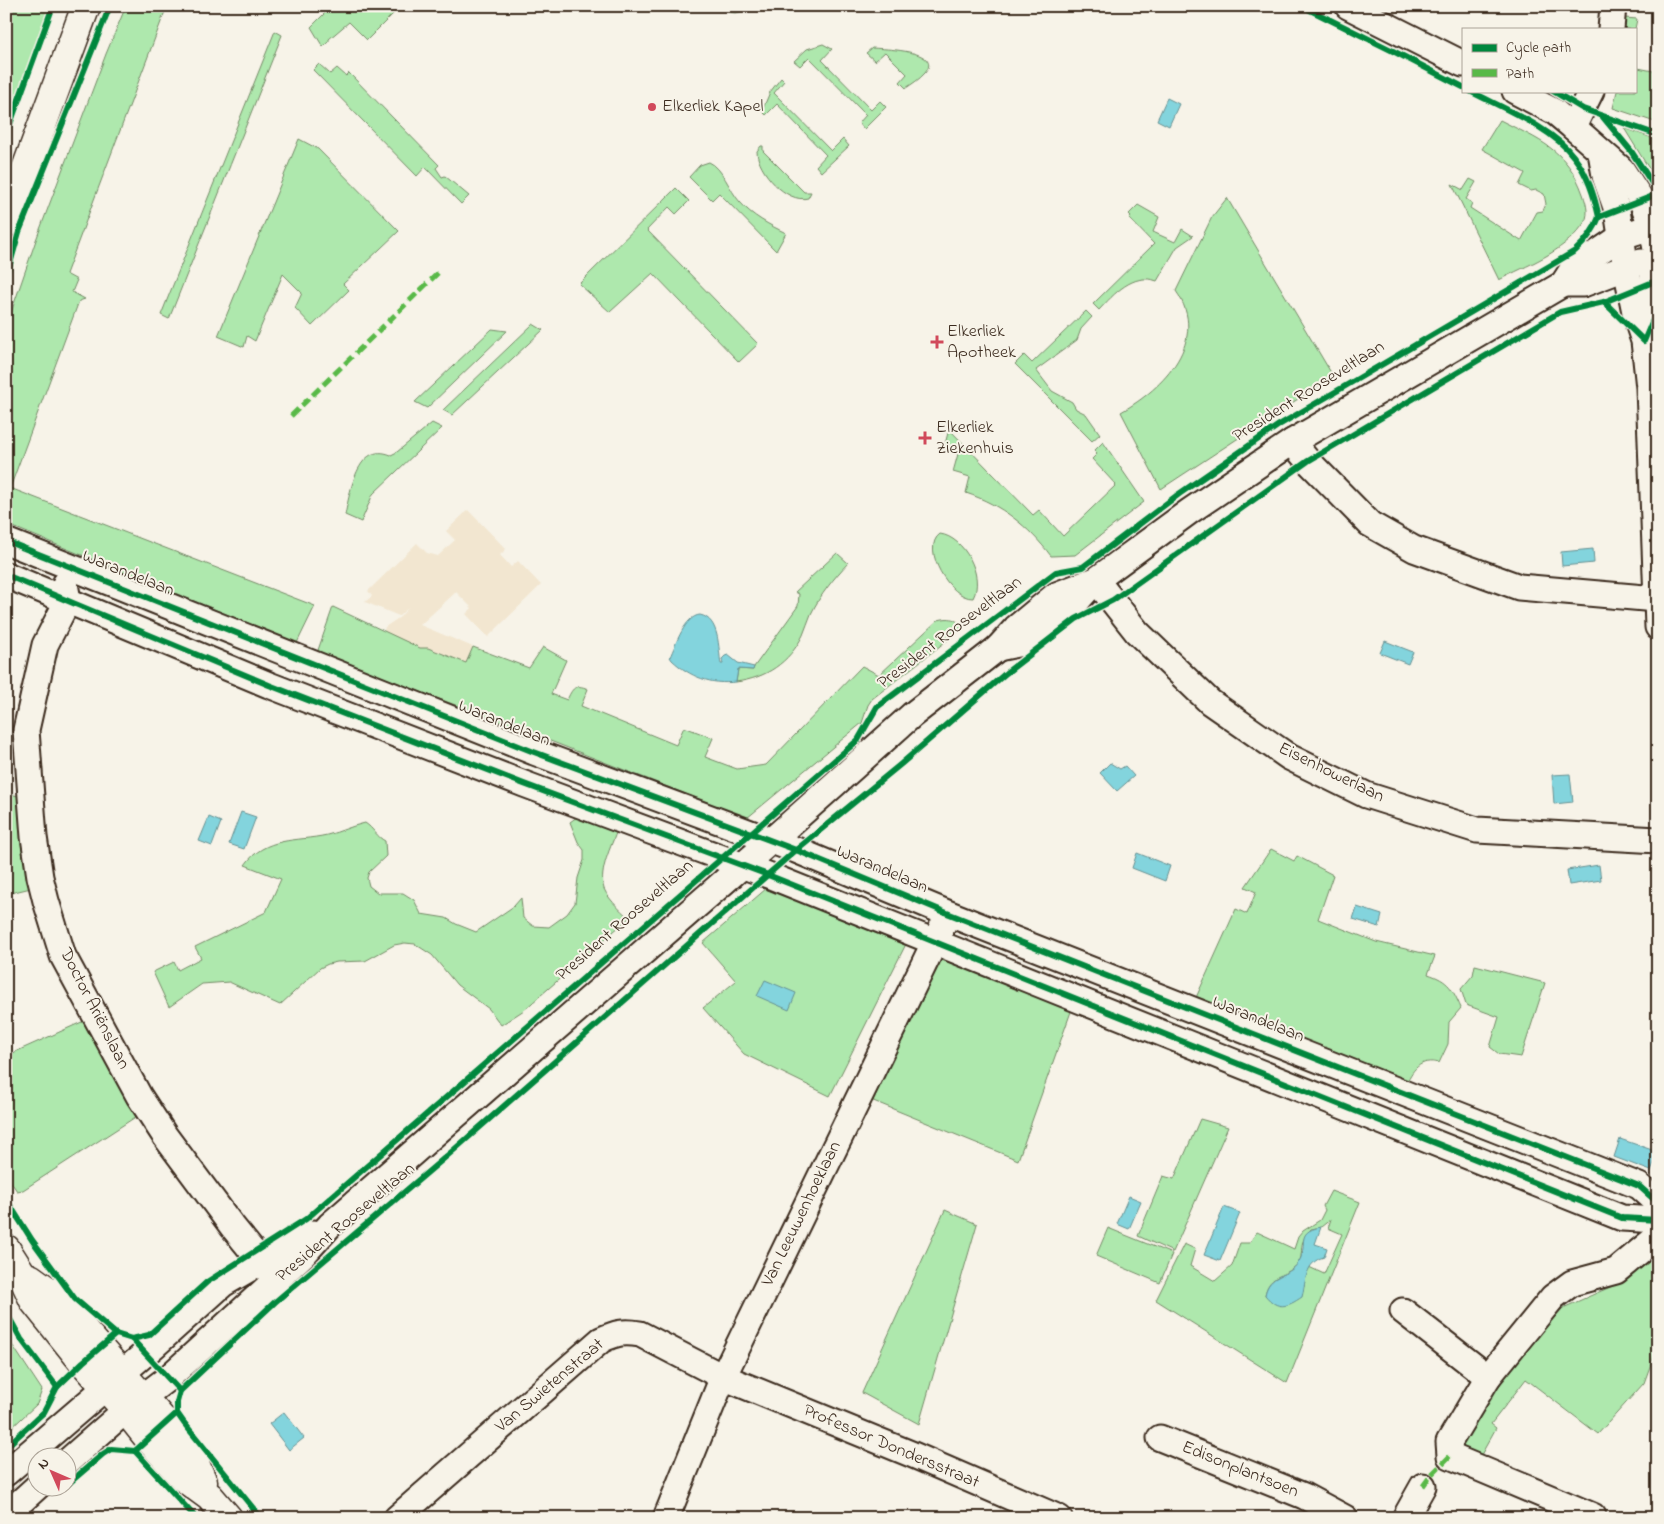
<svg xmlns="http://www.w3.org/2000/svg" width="1664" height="1524" viewBox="0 0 1664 1524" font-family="'Indie Flower',sans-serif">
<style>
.built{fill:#f2e6d0}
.green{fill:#aee8ad;stroke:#748966;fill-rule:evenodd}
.water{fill:#83d4dd;stroke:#669091}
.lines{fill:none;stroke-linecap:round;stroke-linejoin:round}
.minor-casing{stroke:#3b2a1e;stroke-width:29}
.major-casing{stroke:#3b2a1e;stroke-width:31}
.minor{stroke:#f7f3e8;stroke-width:25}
.major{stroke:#f7f3e8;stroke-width:28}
.quiet{stroke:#58b947;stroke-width:5;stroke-dasharray:10 5;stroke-linecap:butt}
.cycleway-casing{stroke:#f7f3e8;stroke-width:9}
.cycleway{stroke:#00873e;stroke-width:6}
.poi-dot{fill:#d1495b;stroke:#f7f3e8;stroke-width:2}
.labels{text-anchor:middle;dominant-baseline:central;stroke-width:4;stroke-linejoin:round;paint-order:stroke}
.poi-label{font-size:18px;fill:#3b2a1e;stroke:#f7f3e8;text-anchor:start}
.street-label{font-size:18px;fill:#3b2a1e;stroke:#f7f3e8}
</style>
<rect width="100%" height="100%" fill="#f7f3e8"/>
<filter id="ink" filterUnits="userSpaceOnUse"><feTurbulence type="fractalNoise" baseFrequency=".02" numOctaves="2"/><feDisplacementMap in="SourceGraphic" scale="10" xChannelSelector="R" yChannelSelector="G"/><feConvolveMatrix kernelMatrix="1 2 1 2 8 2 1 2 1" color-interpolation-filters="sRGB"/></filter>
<g filter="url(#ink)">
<polygon class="built" points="468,510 506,549 500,555 511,567 518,561 541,585 488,637 466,614 472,608 456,592 420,625 473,647 466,663 428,648 390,680 371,673 385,627 400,617 409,607 399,616 365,602 372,596 368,591 417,543 427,553 438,556 455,540 446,531"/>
<g class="green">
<polygon points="6,6 57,6 6,136"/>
<polygon points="126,6 167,6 66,274 77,280 72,292 85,299 79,301 10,488 315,606 297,643 6,524 6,327 36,240 106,54"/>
<polygon points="332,6 401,6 367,40 349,22 329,39 329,41 323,47 311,27"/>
<path d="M722 6H748C740 15 730 15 722 6Z"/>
<polygon points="1625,18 1637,19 1635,29 1624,29"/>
<polygon points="275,31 282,35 169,319 161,315"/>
<polygon points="823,44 832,49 822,60 871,110 880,101 886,107 864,129 859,123 866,115 809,57 800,66 794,61 807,49"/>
<path d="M872 48C884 49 944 50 925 73 920 79 912 84 906 88L900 82 907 74 885 52 875 61 866 53Z"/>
<polygon points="319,64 330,74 337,68 346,76 349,73 439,165 436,168 442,177 445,176 469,196 461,204 425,167 417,176 313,70"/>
<polygon points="1638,68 1658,72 1658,123 1613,108 1617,91 1635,91"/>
<polygon points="781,78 784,81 774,93 831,151 843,139 849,146 821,172 816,166 826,155 777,104 766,115 762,111 770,92"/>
<path d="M1500 120C1539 140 1567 149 1583 194 1587 206 1590 216 1582 226 1562 253 1527 265 1499 280L1452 184 1463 190 1470 179 1476 182 1466 199 1472 203 1470 208 1521 241 1537 212 1543 211 1546 204 1544 194 1536 190 1531 191 1519 185 1525 173 1482 149Z"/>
<polygon points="1624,128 1658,140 1658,177 1648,167"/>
<polygon points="299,139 318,149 399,231 343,284 349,290 312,326 295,308 302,293 283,274 255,341 247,336 244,347 218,336"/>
<path d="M761 146H763V151L804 192H811L808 198C787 204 757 171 757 151Z"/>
<path d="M709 162C723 168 729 190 740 202 752 216 769 225 786 233L776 251 719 193 712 200 689 177 700 165Z"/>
<polygon points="676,188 689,201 676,214 669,207 647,230 758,344 739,362 653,273 610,312 579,284"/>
<path d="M1227 198 1333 376 1161 489 1121 412C1164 388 1210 340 1176 291L1212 217Z"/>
<path d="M1138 205 1159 217 1153 232 1175 242 1182 229 1193 236 1177 247 1157 281C1133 272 1114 294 1099 310L1093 304 1154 244 1129 218 1131 216 1129 214Z"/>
<polygon points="1086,311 1092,317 1081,329 1077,340 1036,370 1052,391 1072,402 1076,409 1086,414 1100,434 1092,441 1015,364 1024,355 1032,363"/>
<polygon points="533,324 543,330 452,415 443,410"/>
<polygon points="492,329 507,331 427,408 415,402"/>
<path d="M432 423 442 428 373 494 361 522 345 515C350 493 357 441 391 455L397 452Z"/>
<path d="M949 429 1033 515 1039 510 1063 536 1116 485 1092 459 1097 454 1094 451 1103 442 1144 502 1075 555 1051 556C1028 526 1002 505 966 493L970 477 953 472 958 454 944 448Z"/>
<path d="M940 534C964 537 985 576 973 598 950 599 920 548 940 534Z"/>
<path d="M837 553 848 563C834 578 820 595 811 614 808 621 806 628 803 635 789 663 766 678 736 682L738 669 753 670 754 667 798 606 799 594 795 592Z"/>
<path d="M333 607 420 648H428L466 663 473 647 529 668 543 647 566 660 551 694 567 700C572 689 575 683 588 689L581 706 676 745 684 727 713 738 705 757 737 769 766 765 862 666 879 675 938 620C950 617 956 618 963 628L872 699 868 705 862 723 747 818 535 735 317 653Z"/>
<polygon points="6,794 21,796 35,887 6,894"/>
<path d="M581 814 619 825C613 843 600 866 603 885 604 895 621 911 629 918L524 1010 501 1025 489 1009 457 985 432 955 415 944 405 943 394 945 365 961 337 962 328 964 320 968 280 1005 229 982 202 984 169 1007 153 972 174 962 178 970 201 958 195 947 266 912 281 879 245 865C265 836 296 842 327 835 340 832 351 826 365 823 373 828 377 837 385 841L386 856 369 872 367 878 369 886 378 893H403L414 900 421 914 446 918 456 924 476 932 514 906 521 898 523 918 533 926 549 927 567 914 575 903 578 878 584 860V850L578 842 570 822Z"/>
<path d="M1271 849 1294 861 1297 856 1333 875 1318 919 1376 942 1435 956 1428 974C1449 981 1452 988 1461 1008L1449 1022 1448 1044 1439 1063C1420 1058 1412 1070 1405 1086L1194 1002 1236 909 1247 914 1256 892 1245 887Z"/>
<polygon points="767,888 906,944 830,1096 744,1054 703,1008 736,981 703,943"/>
<polygon points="943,957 1073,1006 1018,1160 871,1100"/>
<polygon points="1475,965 1545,983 1521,1057 1499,1054 1490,1047 1499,1017 1466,1005 1461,989 1473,975"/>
<polygon points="84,1021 117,1083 137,1116 23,1190 17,1191 6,1175 6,1056"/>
<polygon points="1200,1119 1228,1127 1173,1252 1138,1236 1163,1176 1174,1179"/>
<path d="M1331 1191 1360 1202 1287 1383 1156 1300 1184 1244 1195 1249 1190 1266 1215 1281 1232 1266 1240 1243H1249L1257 1232 1294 1249 1298 1237 1303 1231 1320 1220 1325 1210 1323 1206ZM1331 1219 1328 1228 1342 1234 1324 1274 1309 1267 1304 1279V1287L1265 1295C1269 1272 1288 1278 1299 1262 1303 1255 1300 1246 1304 1239 1305 1235 1309 1232 1311 1229L1321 1227Z"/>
<polygon points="945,1210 977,1224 919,1424 862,1393"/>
<polygon points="1108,1228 1172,1254 1160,1283 1096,1256"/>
<polygon points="1658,1247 1658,1348 1656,1350 1644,1383 1598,1434 1526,1379 1491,1424 1496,1428 1481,1455 1458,1446 1502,1374 1563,1308 1626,1280"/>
<polygon points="6,1332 11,1343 42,1390 37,1404 6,1433"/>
</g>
<g class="water">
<polygon points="1167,98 1179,104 1169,126 1157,120"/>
<polygon points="1593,549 1594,563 1562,566 1561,552"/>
<path d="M700 615C720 619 718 648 721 664H723L722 659 725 656 728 655 738 663 754 667 753 670 738 669 736 682C711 685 690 677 672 660L670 657C676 644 685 616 700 615Z"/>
<polygon points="1385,641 1413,652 1408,664 1380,653"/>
<polygon points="1110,763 1120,769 1125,766 1134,776 1117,791 1100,773"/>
<polygon points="1570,774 1573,802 1554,804 1552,775"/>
<polygon points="241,812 256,817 244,849 229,844"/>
<polygon points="209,817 221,822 212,846 199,841"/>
<polygon points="1137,853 1170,866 1165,881 1132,868"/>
<polygon points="1599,865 1601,880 1569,885 1567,870"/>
<polygon points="1357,907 1382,915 1379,927 1353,919"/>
<polygon points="765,980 796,993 789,1010 757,996"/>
<polygon points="1620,1139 1658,1152 1651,1171 1614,1157"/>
<polygon points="1129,1196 1141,1201 1129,1229 1117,1224"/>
<polygon points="1224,1207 1240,1213 1220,1261 1204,1255"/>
<path d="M1321 1227 1315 1244 1327 1248 1324 1257C1305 1262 1306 1281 1302 1297 1287 1307 1278 1311 1265 1295 1269 1273 1288 1278 1298 1263 1310 1246 1293 1232 1321 1227Z"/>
<polygon points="284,1412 304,1438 289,1450 269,1424"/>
</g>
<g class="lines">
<defs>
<g id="minor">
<polyline points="1348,6 1463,64"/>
<polyline points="1611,29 1613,6"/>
<polyline points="1515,91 1555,112 1573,127 1622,170 1641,199 1652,227 1657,255 1652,282 1652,311 1644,339"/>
<polyline points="1573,127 1591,91"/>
<polyline points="1601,152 1605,176 1617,210 1626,268 1636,317 1644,341 1649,388 1658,627"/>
<polyline points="1563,284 1583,284 1641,262"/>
<polyline points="1292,442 1308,461 1370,524 1414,549 1519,587 1656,599"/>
<polyline points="6,541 534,752 796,850 947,913 1639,1186 1658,1203"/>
<polyline points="6,575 269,685 524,784 768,875 1622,1218 1658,1220"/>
<polyline points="1096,580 1137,632 1210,702 1289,757 1366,795 1477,830 1658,840"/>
<polyline points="65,584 68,600 45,645 26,730 34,837 40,877 46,901 63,956 139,1096 165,1136 232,1226 276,1280"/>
<polyline points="998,648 1027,642 1069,610 1096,580 1190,511 1292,442 1563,284 1572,270 1622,236 1658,225"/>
<polyline points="1403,1311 1488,1377"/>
<polyline points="1160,1438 1304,1496 1345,1518"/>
<polyline points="68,1461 126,1410 168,1378 304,1254 330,1225 772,840 912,715 998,648 1016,628 1056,595 1096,580"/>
<polyline points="6,1473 155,1345 223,1284 293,1243 314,1233"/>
<polyline points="6,1515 38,1486"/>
<polyline points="1593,1516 1450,1456 1449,1442 1488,1377 1553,1297 1572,1283 1616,1271 1658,1236"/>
<path d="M397 1518 601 1340C616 1333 623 1331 640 1334L723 1377 911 1454 1059 1518"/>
<polyline points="666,1518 723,1377 942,927"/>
<polyline points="1405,1518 1423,1486"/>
</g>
<g id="major">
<polyline points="6,223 86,6"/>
<polyline points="6,1249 20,1271 34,1301 83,1362 126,1410 149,1439 184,1478 210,1497 228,1518"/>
<polyline points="30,1278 51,1293 166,1424 196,1466 203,1482"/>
</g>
</defs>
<use href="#minor" class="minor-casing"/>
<use href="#major" class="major-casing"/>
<use href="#minor" class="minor"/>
<use href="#major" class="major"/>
<g class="quiet">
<polyline points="291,416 438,273"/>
<polyline points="1423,1486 1431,1475 1450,1456"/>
</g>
<defs>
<g id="cycleway">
<polyline points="1302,6 1393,51 1463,87"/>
<path d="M1470 91C1502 108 1553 128 1574 157 1588 175 1594 195 1599 217"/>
<polyline points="1553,91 1583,109 1658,135"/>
<polyline points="1603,117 1631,151 1658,192"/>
<polyline points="6,135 53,6"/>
<polyline points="6,278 19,232 110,6"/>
<polyline points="1604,302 1644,341 1658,308"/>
<polyline points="6,541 534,752 796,850 947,913 1639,1186 1658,1203"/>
<polyline points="6,575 269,685 524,784 768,875 1622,1218 1658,1220"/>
<path d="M6 1199 32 1240 75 1299 116 1334 132 1339 149 1335 207 1282 306 1219 858 740 877 707 1056 572 1083 567 1179 494 1279 425 1575 251C1586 241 1594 231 1599 217L1658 194"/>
<polyline points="6,1312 21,1339 57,1387"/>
<polyline points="132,1339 180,1391"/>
<polyline points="177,1413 184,1423 261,1518"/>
<polyline points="6,1447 44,1412 57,1387 83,1362 116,1334"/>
<polyline points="135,1451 196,1518"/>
<polyline points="68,1484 103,1454 111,1449 135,1451 177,1413 177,1402 180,1391 275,1302 455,1149 796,850 901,764 1006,673 1076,619 1113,600 1308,461 1560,312 1604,302 1658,280"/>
</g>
</defs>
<use href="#cycleway" class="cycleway-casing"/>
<use href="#cycleway" class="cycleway"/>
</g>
</g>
<g class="poi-dot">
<circle cx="652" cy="107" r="5"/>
<path d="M934.5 334.5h5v5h5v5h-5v5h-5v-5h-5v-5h5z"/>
<path d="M922.5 430.5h5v5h5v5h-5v5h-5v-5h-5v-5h5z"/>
</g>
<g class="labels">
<g class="poi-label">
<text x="662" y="107">Elkerliek Kapel</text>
<text x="947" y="332">Elkerliek<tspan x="947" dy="21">Apotheek</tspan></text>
<text x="936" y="428">Elkerliek<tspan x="936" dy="21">Ziekenhuis</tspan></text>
</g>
<g class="street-label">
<text transform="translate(1309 392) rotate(-32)">President Rooseveltlaan</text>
<text transform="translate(128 574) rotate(22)">Warandelaan</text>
<text transform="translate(950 633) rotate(-37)">President Rooseveltlaan</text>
<text transform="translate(504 724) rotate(22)">Warandelaan</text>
<text transform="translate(1331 773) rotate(26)">Eisenhowerlaan</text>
<text transform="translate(882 870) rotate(23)">Warandelaan</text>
<text transform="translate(625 921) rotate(-41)">President Rooseveltlaan</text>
<text transform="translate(94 1009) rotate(63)">Doctor Ariënslaan</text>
<text transform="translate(1258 1020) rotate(22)">Warandelaan</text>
<text transform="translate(802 1214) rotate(-64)">Van Leeuwenhoeklaan</text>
<text transform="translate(346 1223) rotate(-40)">President Rooseveltlaan</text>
<text transform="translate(550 1386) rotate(-40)">Van Swietenstraat</text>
<text transform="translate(891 1447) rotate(23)">Professor Dondersstraat</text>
<text transform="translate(1240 1470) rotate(22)">Edisonplantsoen</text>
</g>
</g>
<rect width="1664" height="1524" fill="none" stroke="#f7f3e8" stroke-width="25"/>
<rect x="12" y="12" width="1639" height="1499" fill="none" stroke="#3b2a1e" stroke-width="2" filter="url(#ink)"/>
<rect x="1462" y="28" width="175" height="65" fill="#f7f3e8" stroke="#aca397"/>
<rect x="1472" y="44" width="25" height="8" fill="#00873e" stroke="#aca397"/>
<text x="1506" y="52" font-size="15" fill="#3b2a1e">Cycle path</text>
<rect x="1472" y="69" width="25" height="8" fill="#58b947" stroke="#aca397"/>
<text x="1506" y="78" font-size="15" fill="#3b2a1e">Path</text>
<g transform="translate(52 1472) rotate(315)"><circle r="24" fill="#f7f3e8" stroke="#aca397"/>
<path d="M0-4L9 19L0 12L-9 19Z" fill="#d1495b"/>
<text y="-8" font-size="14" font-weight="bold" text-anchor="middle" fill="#3b2a1e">N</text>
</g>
</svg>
